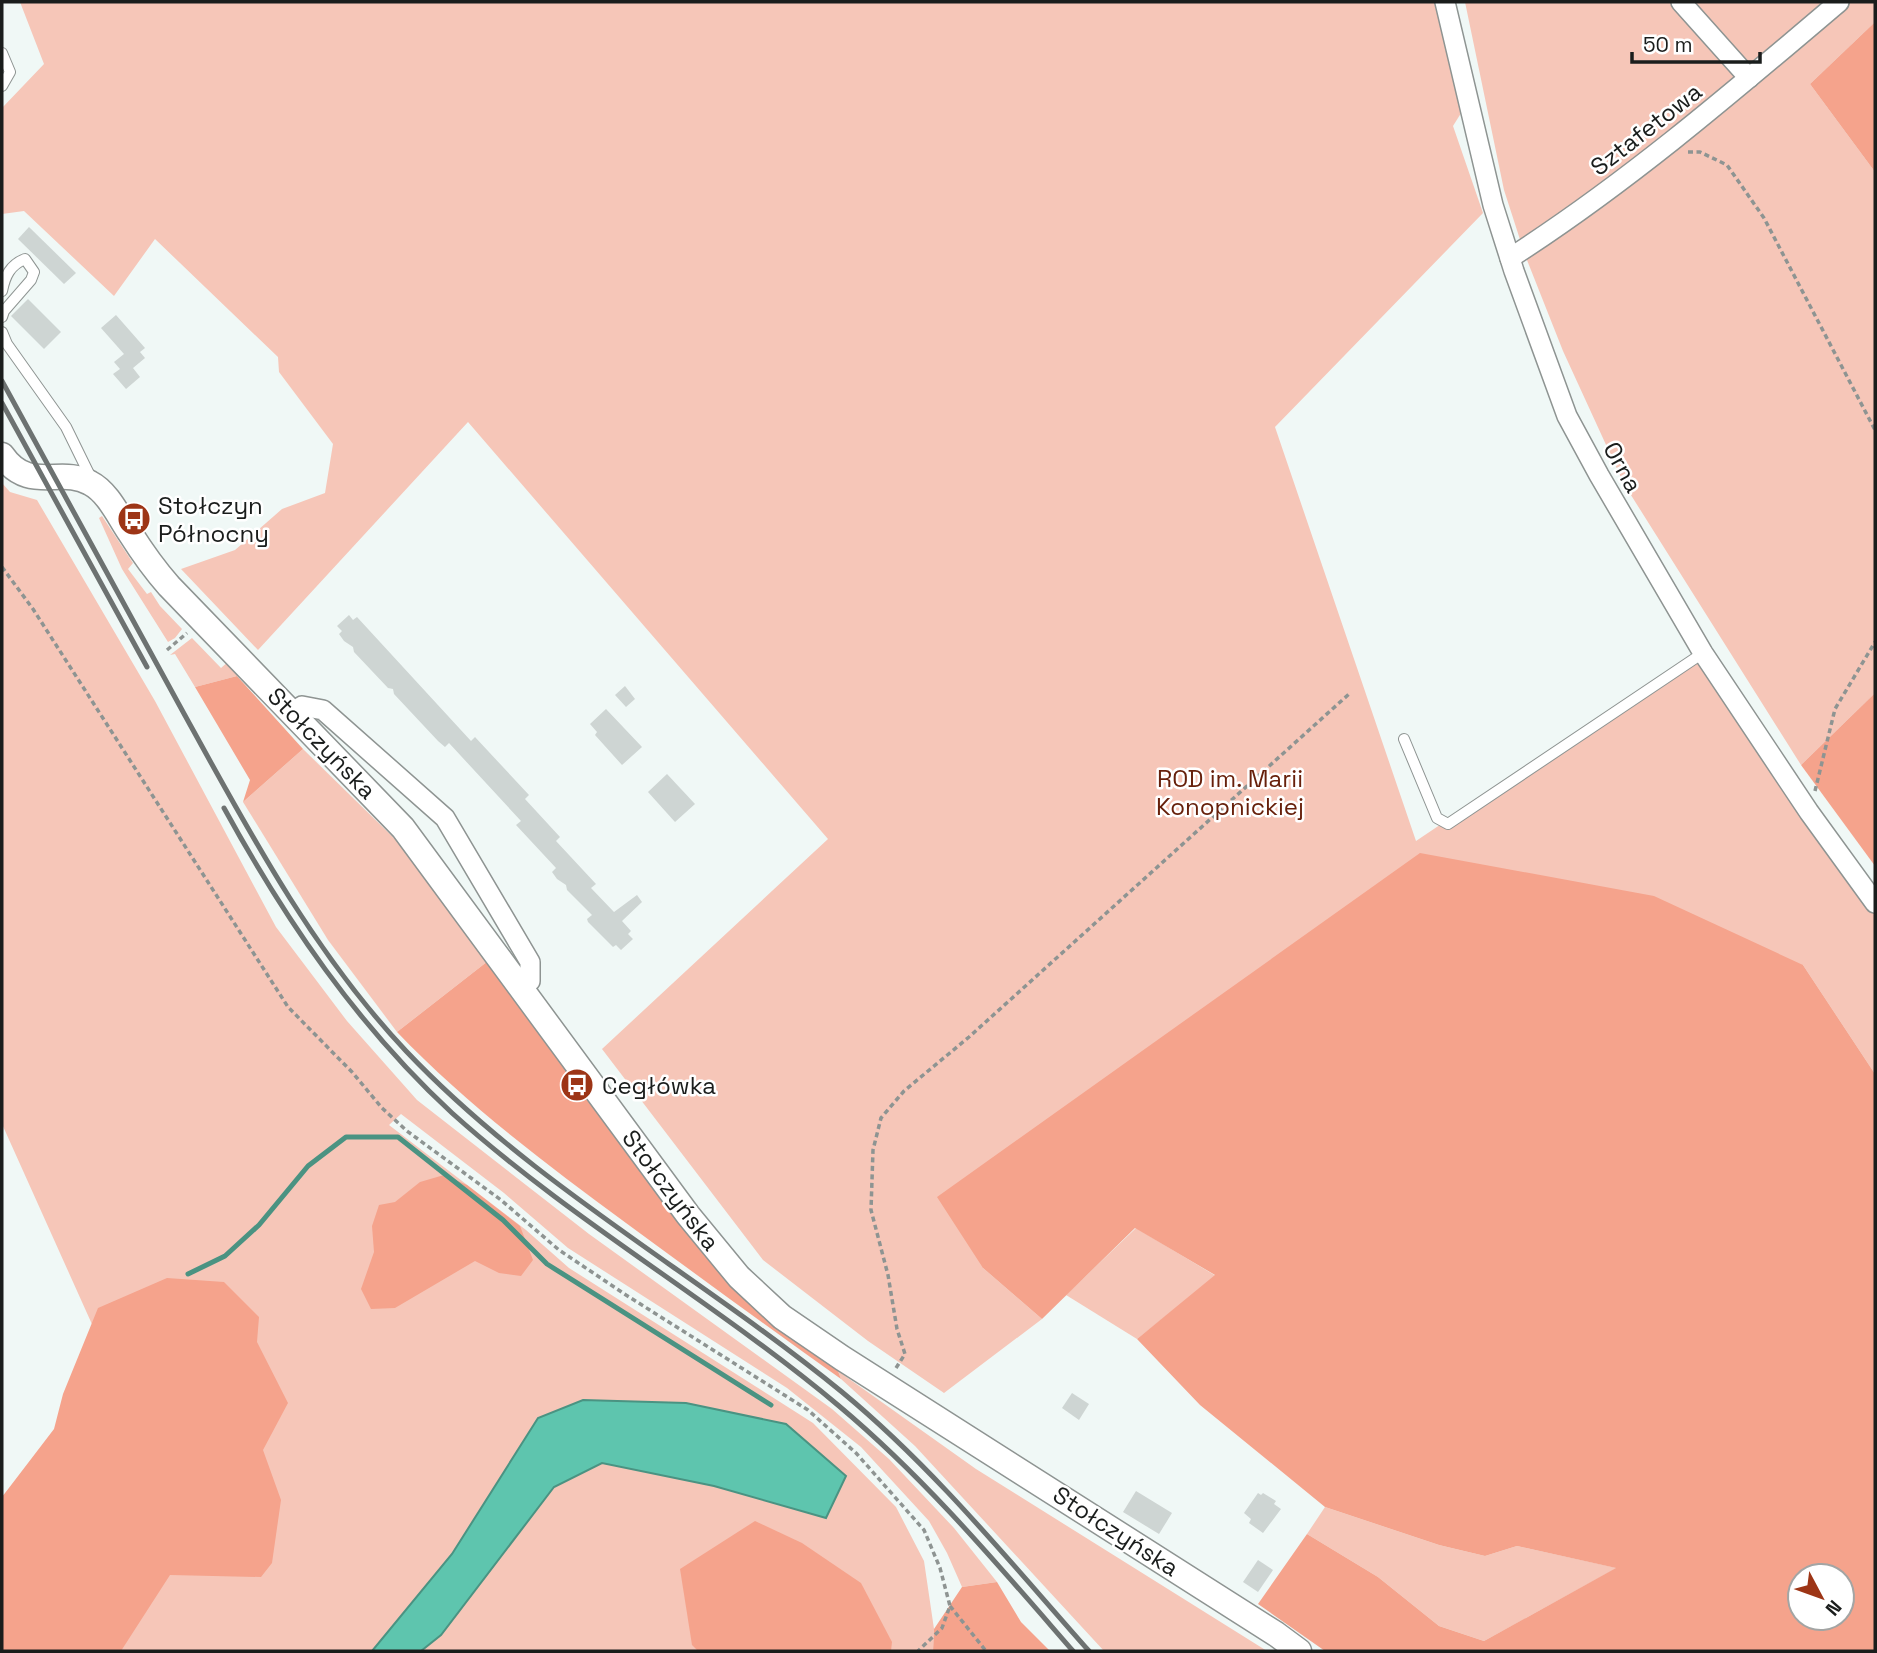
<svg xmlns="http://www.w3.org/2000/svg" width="1877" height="1653" viewBox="0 0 1877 1653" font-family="'Space Grotesk',sans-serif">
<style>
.green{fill:#f6c6b8}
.forest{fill:#f5a38c;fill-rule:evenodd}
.water{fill:#5ec5ae;stroke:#4a9382;stroke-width:2}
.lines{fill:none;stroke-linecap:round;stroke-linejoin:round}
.stream{stroke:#4a9382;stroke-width:5}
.building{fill:#ced5d3}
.service-casing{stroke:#8e9492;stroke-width:12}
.minor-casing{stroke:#8e9492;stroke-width:22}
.tertiary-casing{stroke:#8e9492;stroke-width:27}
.path{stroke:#8e9492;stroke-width:3.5;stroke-dasharray:5 3.5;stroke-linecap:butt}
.service{stroke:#fff;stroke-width:10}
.minor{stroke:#fff;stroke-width:19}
.tertiary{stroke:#fff;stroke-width:24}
.rail{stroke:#6d7271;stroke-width:5}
.labels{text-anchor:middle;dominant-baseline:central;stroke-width:5;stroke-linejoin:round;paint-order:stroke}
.street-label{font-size:24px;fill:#1a1d1c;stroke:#fff}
.poi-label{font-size:24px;fill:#1a1d1c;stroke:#fff;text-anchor:start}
.park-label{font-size:24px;fill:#67200b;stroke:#fff}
</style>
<rect width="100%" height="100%" fill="#f0f8f6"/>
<g class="green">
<polygon points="20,2 1434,2 1463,110 1453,126 1483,213 1275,427 1416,841 1695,653 1875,898 1875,1074 1803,965 983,1268 1042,1319 944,1393 868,1341 763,1260 602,1049 828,839 468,422 258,650 181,569 235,550 282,509 325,493 333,444 279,372 278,357 155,239 114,296 24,211 2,214 2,108 44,64"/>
<polygon points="1465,2 1875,2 1875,22 1810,84 1875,172 1875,693 1801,765 1624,484 1563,351 1525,255 1504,190"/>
<polygon points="2,483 10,492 37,500 155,701 276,927 347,1021 417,1100 589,1234 832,1409 889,1459 954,1528 997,1582 962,1587 947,1553 929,1521 861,1447 787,1388 568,1248 504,1193 401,1114 389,1125 526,1230 569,1268 813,1423 896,1507 924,1561 934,1629 933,1651 421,1651 441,1635 554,1486 602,1463 714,1486 826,1518 686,1403 584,1400 538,1418 452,1554 372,1651 2,1651 2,1497 113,1371 2,1124"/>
<polygon points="102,516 133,563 128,569 147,594 151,592 160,606 182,629 175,638 168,642 122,569 99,518"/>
<polygon points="192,638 221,668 229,661 240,673 237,676 195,687 175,654 170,655"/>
<polygon points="303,749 396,840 488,961 397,1032 328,940 243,802"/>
<polygon points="1136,1228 1216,1276 1137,1339 1066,1295"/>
<polygon points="838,1371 976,1469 1267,1651 1104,1651 915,1446 841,1379"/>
<polygon points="1325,1507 1439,1545 1485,1556 1517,1546 1617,1568 1484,1641 1439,1626 1378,1577 1307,1534"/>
</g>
<g class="forest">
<polygon points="1875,22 1875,172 1810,84"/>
<polygon points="237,676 303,749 243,802 250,780 195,687"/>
<polygon points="1875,693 1875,866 1801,765"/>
<path d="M1420 853 1654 896 1803 965 1875 1074V1651H1325L1258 1604 1307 1534 1378 1577 1439 1626 1484 1641 1616 1568 1517 1546 1485 1556 1439 1545 1325 1507 1200 1405 1137 1339 1215 1275 1135 1228 1042 1319 983 1268 937 1197ZM1842 1576V1618H1800V1576Z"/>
<path d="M488 961 762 1315 838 1371 841 1379C769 1328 697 1275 626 1223 546 1164 466 1104 397 1032Z"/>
<polygon points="444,1175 467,1185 520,1226 533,1260 521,1276 499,1273 475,1261 395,1308 371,1309 361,1289 374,1252 372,1226 379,1205 395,1202 420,1182"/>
<polygon points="167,1278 224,1282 259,1317 257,1342 288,1403 263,1450 281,1500 272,1563 261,1577 170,1575 121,1651 2,1651 2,1497 54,1429 63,1394 98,1308"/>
<polygon points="755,1521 802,1543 861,1583 892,1642 891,1651 698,1651 692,1645 680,1569"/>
<polygon points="997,1582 1021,1622 1050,1651 933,1651 934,1629 962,1587"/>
</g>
<polygon class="water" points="583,1400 686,1403 786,1424 846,1476 826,1518 714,1486 602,1463 554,1487 441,1635 421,1651 372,1651 452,1554 538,1418"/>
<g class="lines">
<polyline class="stream" points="188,1274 225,1256 259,1225 308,1166 346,1137 398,1137 503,1220 547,1264 771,1405"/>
</g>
<g class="building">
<polygon points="29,227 76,273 64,284 18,239"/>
<polygon points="28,299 61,332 44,349 11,316"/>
<polygon points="116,315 145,348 140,352 145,358 133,368 140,377 126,389 113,374 120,369 114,362 124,354 101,328"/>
<polygon points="349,615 353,620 357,617 471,741 475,737 529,795 525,799 560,837 556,841 596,884 591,888 614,912 637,895 642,902 622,921 631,931 628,934 633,939 621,950 616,945 613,947 588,922 587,919 592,915 567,890 566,885 557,879 552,872 556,868 516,825 521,821 449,743 445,747 438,741 394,694 393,689 388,688 354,652 353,647 344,641 339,634 342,631 337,626"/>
<polygon points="625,686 635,699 626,707 615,695"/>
<polygon points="606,709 642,747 622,765 595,735 597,732 590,724"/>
<polygon points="667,774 695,804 675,822 648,792"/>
<polygon points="1072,1393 1089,1404 1079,1420 1062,1408"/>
<polygon points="1136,1491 1172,1513 1159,1534 1123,1512"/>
<polygon points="1258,1493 1261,1495 1263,1493 1276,1501 1274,1504 1281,1509 1263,1533 1249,1523 1251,1519 1244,1513"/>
<polygon points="1258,1560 1273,1570 1258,1592 1243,1582"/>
</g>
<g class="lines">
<defs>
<g id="service">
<polyline points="2,53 10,72 2,86"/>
<path d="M2 291C5 276 10 265 25 259L34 272 31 280 4 311 2 317"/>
<polyline points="2,332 7,344 66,427 91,478"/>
<polyline points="1404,739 1437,818 1448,824 1703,653"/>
</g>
<g id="minor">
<polyline points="1445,2 1493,205 1514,271 1567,416 1599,475 1703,653 1809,812 1875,903"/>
<polyline points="1681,2 1749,78"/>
<path d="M1510 258C1627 183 1733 92 1839 2"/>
<polyline points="293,713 302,706 323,710 445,818 530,962 530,981 521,988"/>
</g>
<path id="tertiary" d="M2 455C29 494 61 466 90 483 108 492 119 517 130 533 142 552 154 569 169 586L403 828 688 1215 739 1277 782 1317 842 1358 1276 1634 1299 1651"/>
</defs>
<use href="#service" class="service-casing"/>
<use href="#minor" class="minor-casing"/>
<use href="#tertiary" class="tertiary-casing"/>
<g class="path">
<polyline points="1688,152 1700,152 1727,165 1764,218 1875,430"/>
<polyline points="2,567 33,609 288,1007 352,1072 382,1108 407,1131 501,1200 559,1250 626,1295 808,1410 856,1453 924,1530 940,1568 950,1606 942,1628 918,1651"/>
<polyline points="167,650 187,633"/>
<polyline points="1815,791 1835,709 1875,642"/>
<polyline points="896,1368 905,1354 897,1329 888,1275 871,1210 873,1150 881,1118 904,1091 969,1037 1349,694"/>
<polyline points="950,1606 986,1651"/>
</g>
<use href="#service" class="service"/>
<use href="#minor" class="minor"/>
<use href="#tertiary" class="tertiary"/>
<g class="rail">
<path d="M2 381C62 491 122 600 182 710 248 830 312 951 406 1051 534 1186 699 1275 842 1392 934 1468 1010 1562 1089 1651"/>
<polyline points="2,403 147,667"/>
<path d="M224 808C286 921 357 1025 452 1113 572 1221 715 1302 839 1406 926 1479 999 1566 1073 1651"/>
</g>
</g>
<defs>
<symbol id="bus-disc" viewBox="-11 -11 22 22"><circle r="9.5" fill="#9d3516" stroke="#fff"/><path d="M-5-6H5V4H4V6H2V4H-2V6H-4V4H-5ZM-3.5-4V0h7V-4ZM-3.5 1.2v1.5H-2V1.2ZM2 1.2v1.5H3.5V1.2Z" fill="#fff"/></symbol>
</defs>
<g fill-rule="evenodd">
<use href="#bus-disc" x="115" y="500" width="38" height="38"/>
<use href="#bus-disc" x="558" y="1066" width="38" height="38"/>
</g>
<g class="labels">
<g class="street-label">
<text transform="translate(1646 129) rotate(-38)">Sztafetowa</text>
<text transform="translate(1623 467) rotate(61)">Orna</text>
<text transform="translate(322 743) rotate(46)">Stołczyńska</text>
<text transform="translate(671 1190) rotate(53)">Stołczyńska</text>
<text transform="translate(1116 1531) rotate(33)">Stołczyńska</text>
</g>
<g class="poi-label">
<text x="158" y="505">Stołczyn<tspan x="158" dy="28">Północny</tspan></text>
<text x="602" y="1085">Cegłówka</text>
</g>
<g class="park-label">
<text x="1230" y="778">ROD im. Marii<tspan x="1230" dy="28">Konopnickiej</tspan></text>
</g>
</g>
<rect width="1877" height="1653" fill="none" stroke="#1a1d1c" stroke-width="7"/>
<g transform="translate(1821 1597) rotate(131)"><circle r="33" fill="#ffffff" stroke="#a3a5a4" stroke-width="2"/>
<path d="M0-5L12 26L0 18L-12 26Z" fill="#9d3516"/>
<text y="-10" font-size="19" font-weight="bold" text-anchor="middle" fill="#1a1d1c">N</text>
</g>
<path d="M1632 52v10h128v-10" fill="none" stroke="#1a1d1c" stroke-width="3.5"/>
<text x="1643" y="52" font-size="21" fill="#1a1d1c" stroke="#ffffff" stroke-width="5" paint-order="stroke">50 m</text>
</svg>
